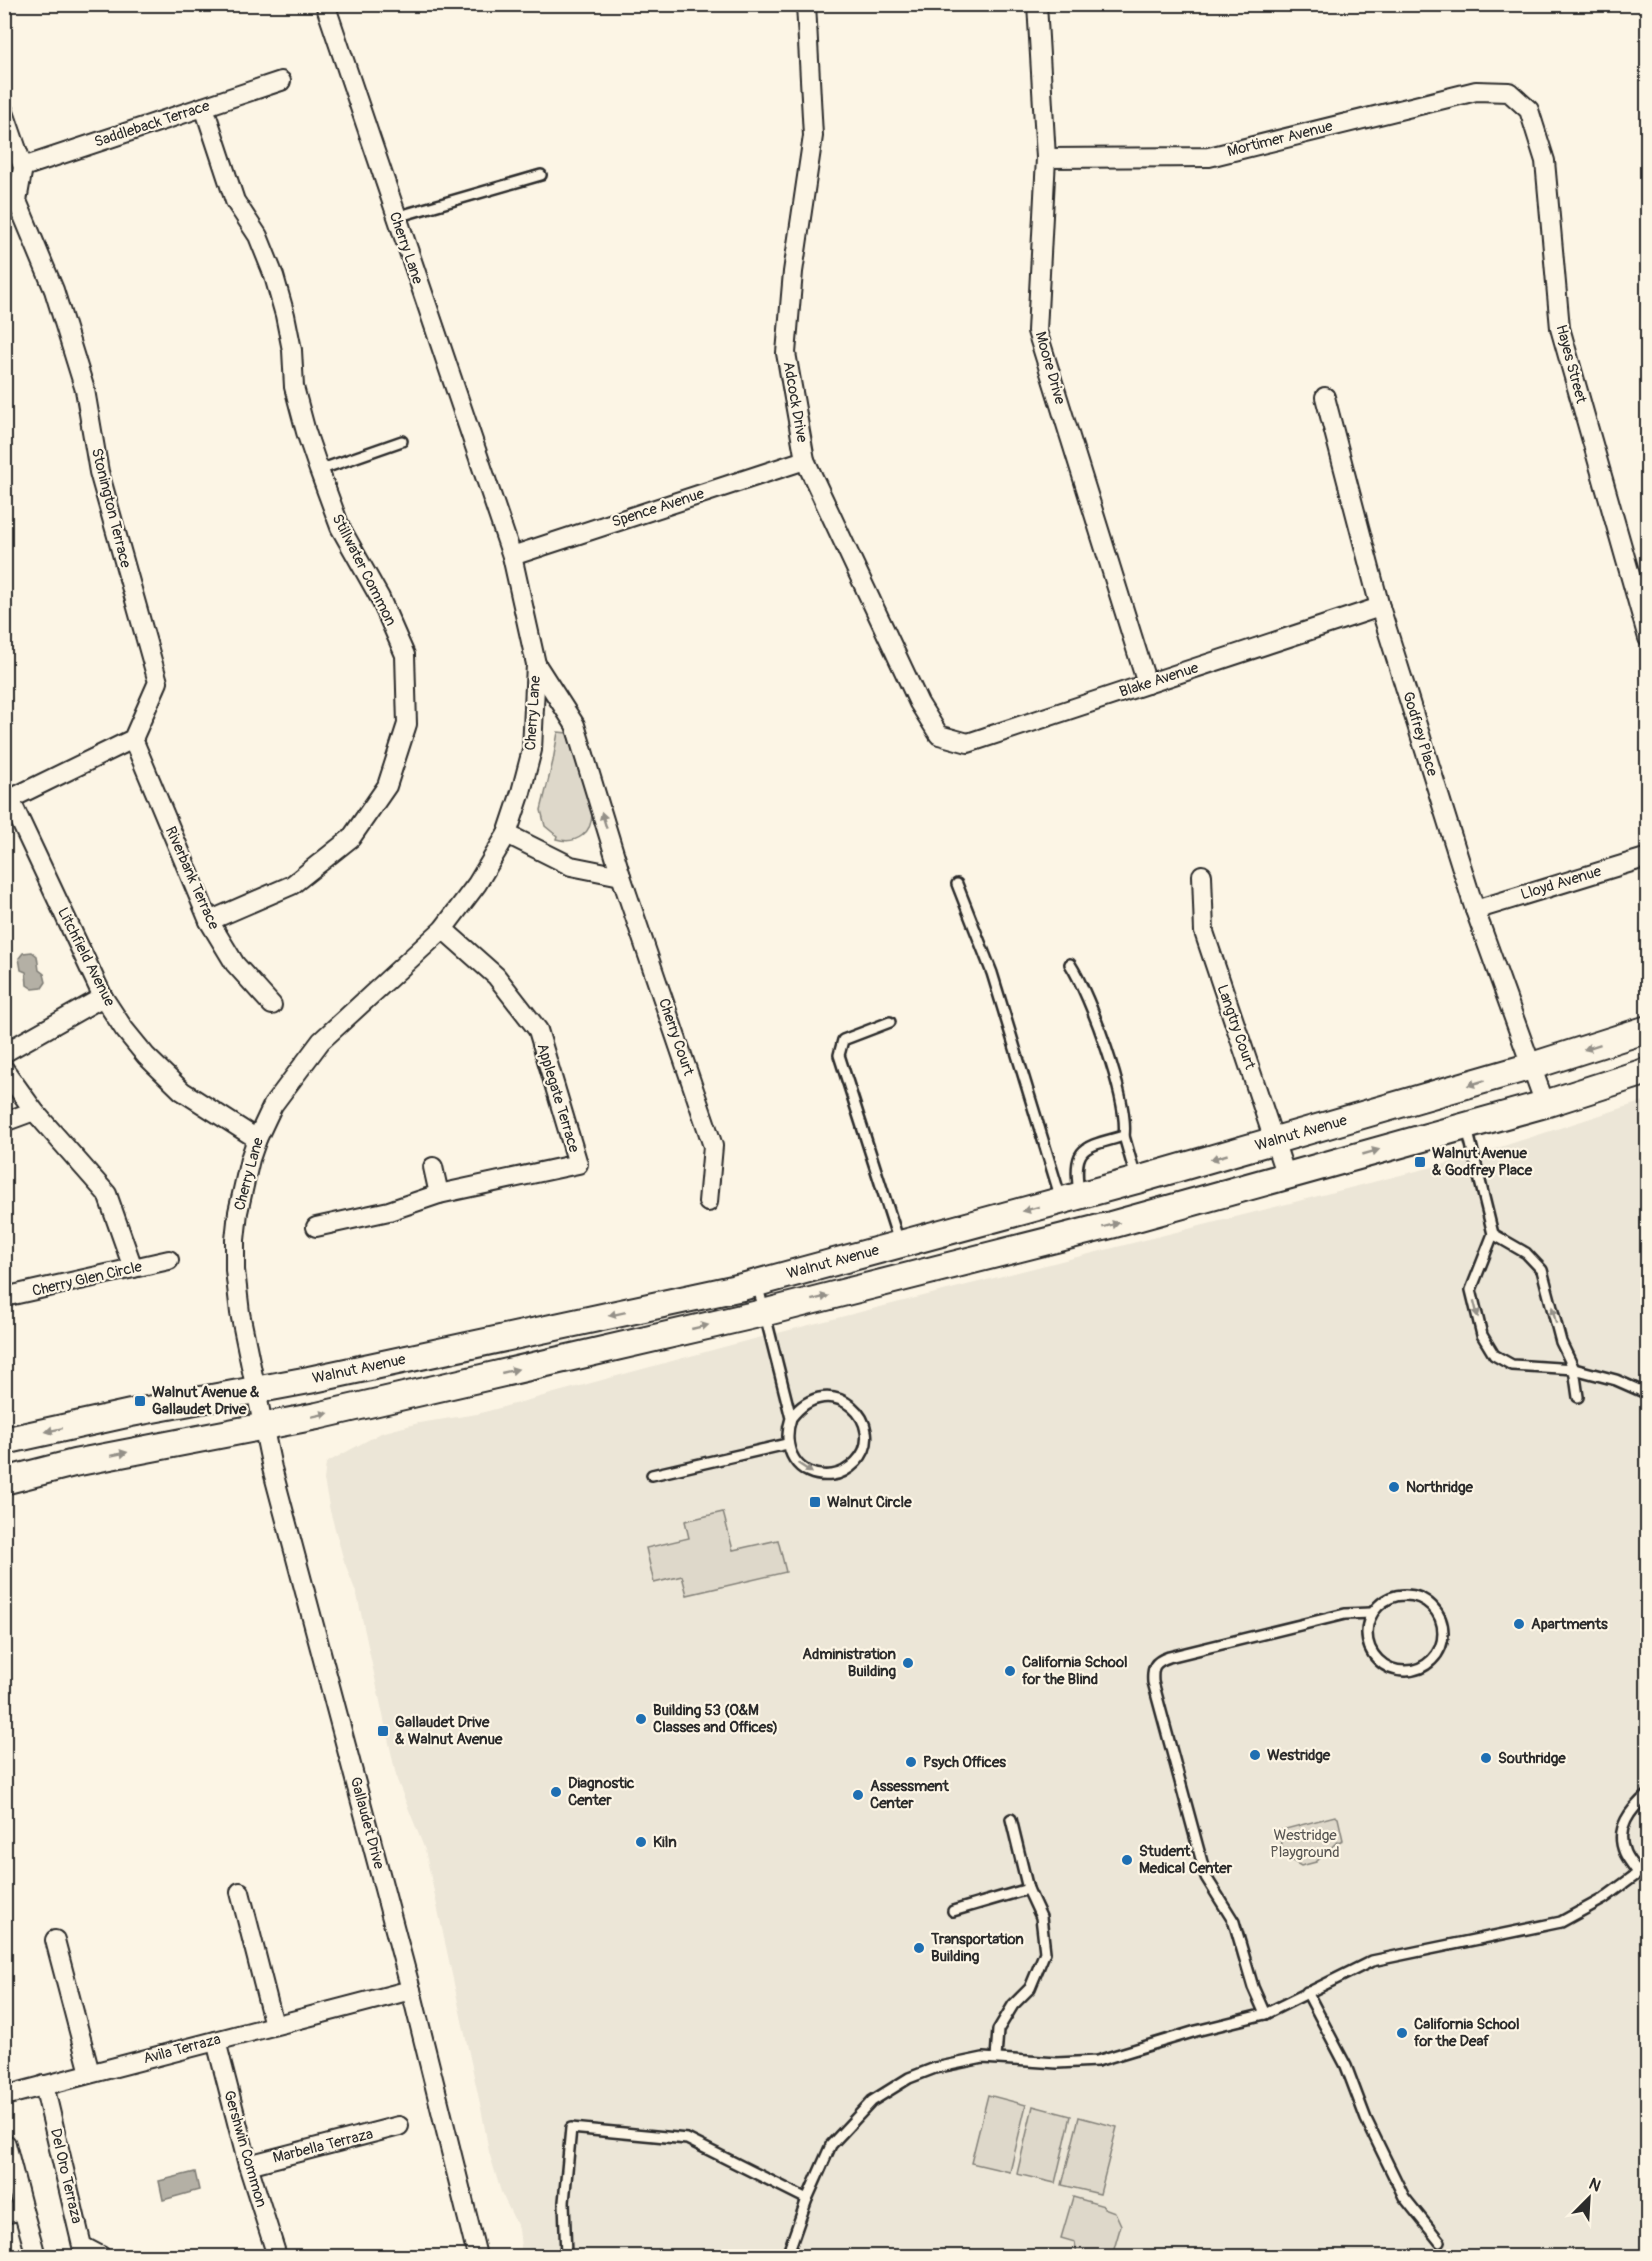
<svg xmlns="http://www.w3.org/2000/svg" width="1652" height="2261" viewBox="0 0 1652 2261" font-family="Pangolin,sans-serif">
<style>
.built{fill:#ece6d7}
.green{fill:#ded8ca;stroke:#84827a;stroke-width:1.5}
.water{fill:#b4b0a5;stroke:#7d7b74;stroke-width:1.5}
.lines{fill:none;stroke-linecap:round;stroke-linejoin:round}
.service-casing{stroke:#2b2b2b;stroke-width:14}
.minor-casing{stroke:#2b2b2b;stroke-width:22}
.secondary-casing{stroke:#2b2b2b;stroke-width:30}
.service{stroke:#fcf5e5;stroke-width:9}
.minor{stroke:#fcf5e5;stroke-width:18}
.secondary{stroke:#fcf5e5;stroke-width:26}
.oneway{fill:#949088}
.poi-dot{fill:#1f6fb2;stroke:#fcf5e5;stroke-width:2}
.labels{text-anchor:middle;dominant-baseline:central;stroke-width:4.5;stroke-linejoin:round;paint-order:stroke}
.street-label{font-size:15px;fill:#2b2b2b;stroke:#fcf5e5}
.poi-label{font-size:15px;font-weight:bold;fill:#2b2b2b;stroke:#fcf5e5;text-anchor:start}
.park-label{font-size:15px;fill:#585653;stroke:#fcf5e5}
</style>
<rect width="100%" height="100%" fill="#fcf5e5"/>
<filter id="ink" filterUnits="userSpaceOnUse"><feTurbulence type="fractalNoise" baseFrequency=".0167" numOctaves="2"/><feDisplacementMap in="SourceGraphic" scale="12" xChannelSelector="R" yChannelSelector="G"/><feConvolveMatrix kernelMatrix="1 2 1 2 8 2 1 2 1" color-interpolation-filters="sRGB"/></filter>
<g filter="url(#ink)">
<polygon class="built" points="1647,1100 1647,2256 522,2256 519,2229 501,2192 489,2152 482,2113 425,1850 397,1780 357,1595 344,1561 330,1511 324,1480 326,1463 381,1433 419,1423 477,1414 742,1342 1460,1160"/>
<g class="green">
<path d="M558 732 567 733 592 811C593 833 577 845 556 839L557 836 545 826 541 810 553 761Z"/>
<polygon points="723,1512 733,1550 778,1540 786,1572 687,1595 682,1576 654,1583 646,1548 689,1538 685,1521"/>
<polygon points="1335,1816 1338,1818 1343,1840 1336,1843 1316,1862 1301,1866 1284,1856 1278,1831"/>
<polygon points="988,2095 1026,2105 1010,2172 971,2163"/>
<polygon points="1033,2106 1071,2116 1055,2183 1017,2174"/>
<polygon points="1079,2117 1117,2127 1100,2194 1062,2185"/>
<polygon points="1073,2197 1104,2206 1104,2208 1115,2212 1121,2225 1112,2256 1077,2256 1075,2242 1061,2238"/>
</g>
<g class="water">
<polygon points="32,952 37,956 39,970 44,974 46,982 42,988 33,989 27,985 26,972 21,970 19,958 23,953"/>
<polygon points="195,2172 199,2190 163,2200 159,2181"/>
</g>
<g class="lines">
<defs>
<g id="service">
<polyline points="396,217 541,175"/>
<polyline points="319,470 402,441"/>
<polyline points="957,884 992,973 1061,1199"/>
<path d="M1070 964C1090 995 1129 1101 1124 1136"/>
<polyline points="890,1022 843,1040 839,1055 899,1242"/>
<polyline points="1467,1128 1493,1234 1471,1290 1482,1335 1494,1355 1512,1365 1574,1369 1616,1380 1648,1394"/>
<path d="M1079 1194C1073 1146 1081 1148 1124 1136L1136 1178"/>
<polyline points="1493,1234 1526,1253 1542,1270 1561,1342 1574,1369 1578,1397"/>
<path d="M757 1283 791 1418C781 1448 796 1479 832 1475 842 1474 849 1469 856 1462 891 1426 831 1365 791 1418"/>
<polyline points="652,1475 787,1444"/>
<circle cx="1405" cy="1633" r="38"/>
<path d="M1638 1873C1634 1866 1628 1860 1625 1853 1614 1829 1631 1809 1648 1794"/>
<polyline points="953,1911 1028,1889"/>
<polyline points="1307,1992 1346,2066 1366,2119 1404,2197 1440,2242"/>
<path d="M1265 2014 1253 1987 1234 1922 1206 1877 1153 1682C1152 1667 1154 1662 1169 1657L1345 1614 1371 1613"/>
<polyline points="996,2058 998,2030 1013,2005 1030,1988 1045,1952 1041,1917 1028,1889 1011,1819"/>
<polyline points="566,2256 564,2202 571,2128 687,2139 807,2199"/>
<polyline points="787,2256 807,2199 831,2145 872,2101 909,2078 935,2068 983,2058 1057,2063 1097,2061 1196,2031 1265,2014 1372,1961 1561,1922 1603,1899 1648,1866"/>
</g>
<g id="minor">
<polyline points="325,4 512,556 536,664 532,750 521,792 507,834 477,884 443,929 321,1041 273,1105 257,1139 250,1159 238,1212 235,1240 235,1270 240,1313 272,1468 411,1990 477,2256"/>
<polyline points="806,4 813,136 793,272 786,353 805,460 919,703 939,735 968,743 1380,607"/>
<polyline points="1037,4 1046,158 1037,331 1147,684"/>
<polyline points="204,107 235,201 258,236 274,276 285,315 292,350 294,387 306,432 319,470 340,527 380,598 405,655 407,724 387,786 351,838 292,885 209,921"/>
<polyline points="4,112 23,167 17,201 54,290 85,390 99,472 158,682 133,739 10,799"/>
<polyline points="1046,158 1209,157 1476,91 1509,92 1529,110 1545,161 1560,328 1648,638"/>
<polyline points="23,167 281,81"/>
<polyline points="1325,397 1380,607 1475,910 1545,1104"/>
<polyline points="512,556 805,460"/>
<polyline points="536,664 575,725 621,876 713,1146 708,1202"/>
<polyline points="133,739 209,921 235,964 272,1005"/>
<polyline points="4,793 10,799 103,997 124,1029 146,1056 182,1091 257,1139"/>
<polyline points="507,834 571,866 621,876"/>
<polyline points="1202,875 1204,932 1286,1176"/>
<polyline points="1475,910 1648,857"/>
<polyline points="4,1053 103,997"/>
<polyline points="4,1069 34,1111 107,1194 133,1268"/>
<polyline points="4,1122 34,1111"/>
<polyline points="433,1167 439,1194"/>
<polyline points="316,1227 389,1211 439,1194 578,1164 538,1030 496,976 443,929"/>
<polyline points="4,1297 169,1260"/>
<polyline points="240,1892 274,2025"/>
<polyline points="55,1940 90,2073"/>
<polyline points="216,2041 248,2165 277,2256"/>
<polyline points="44,2085 82,2246 101,2256"/>
<polyline points="4,2093 12,2094 411,1990"/>
<polyline points="6,2144 23,2210"/>
<polyline points="248,2165 399,2126"/>
<polyline points="4,2214 23,2210 36,2256"/>
</g>
<g id="secondary">
<polyline points="4,1441 131,1413 309,1380 742,1287 1137,1180 1532,1066 1648,1029"/>
<polyline points="4,1481 74,1463 317,1416 763,1313 1111,1225 1545,1104 1648,1071"/>
</g>
</defs>
<use href="#service" class="service-casing"/>
<use href="#minor" class="minor-casing"/>
<use href="#secondary" class="secondary-casing"/>
<use href="#service" class="service"/>
<use href="#minor" class="minor"/>
<use href="#secondary" class="secondary"/>
</g>
<defs><path id="oneway-solid" d="M-6-.8H1V-3.2L6.5 0L1 3.2V.8H-6Z" transform="scale(1.5)"/></defs>
<g class="oneway">
<use href="#oneway-solid" transform="translate(604 820) rotate(-107)"/>
<use href="#oneway-solid" transform="translate(1592 1047) rotate(162)"/>
<use href="#oneway-solid" transform="translate(1476 1083) rotate(164)"/>
<use href="#oneway-solid" transform="translate(1371 1152) rotate(-16)"/>
<use href="#oneway-solid" transform="translate(1219 1157) rotate(164)"/>
<use href="#oneway-solid" transform="translate(1031 1209) rotate(165)"/>
<use href="#oneway-solid" transform="translate(1111 1225) rotate(-15)"/>
<use href="#oneway-solid" transform="translate(820 1298) rotate(-14)"/>
<use href="#oneway-solid" transform="translate(1476 1309) rotate(76)"/>
<use href="#oneway-solid" transform="translate(617 1314) rotate(168)"/>
<use href="#oneway-solid" transform="translate(1554 1315) rotate(-104)"/>
<use href="#oneway-solid" transform="translate(700 1327) rotate(-13)"/>
<use href="#oneway-solid" transform="translate(510 1371) rotate(-13)"/>
<use href="#oneway-solid" transform="translate(320 1415) rotate(-12)"/>
<use href="#oneway-solid" transform="translate(54 1430) rotate(168)"/>
<use href="#oneway-solid" transform="translate(119 1454) rotate(-12)"/>
<use href="#oneway-solid" transform="translate(805 1468) rotate(34)"/>
</g>
</g>
<g class="poi-dot">
<rect x="1414" y="1156" width="12" height="12" rx="3"/>
<rect x="134" y="1395" width="12" height="12" rx="3"/>
<circle cx="1394" cy="1487" r="6"/>
<rect x="809" y="1496" width="12" height="12" rx="3"/>
<circle cx="1519" cy="1624" r="6"/>
<circle cx="908" cy="1663" r="6"/>
<circle cx="1010" cy="1671" r="6"/>
<circle cx="641" cy="1719" r="6"/>
<rect x="377" y="1725" width="12" height="12" rx="3"/>
<circle cx="1255" cy="1755" r="6"/>
<circle cx="1486" cy="1758" r="6"/>
<circle cx="911" cy="1762" r="6"/>
<circle cx="556" cy="1792" r="6"/>
<circle cx="858" cy="1795" r="6"/>
<circle cx="641" cy="1842" r="6"/>
<circle cx="1127" cy="1860" r="6"/>
<circle cx="919" cy="1948" r="6"/>
<circle cx="1402" cy="2033" r="6"/>
</g>
<g class="labels">
<g class="street-label">
<text transform="translate(152 124) rotate(-18)">Saddleback Terrace</text>
<text transform="translate(1280 139) rotate(-14)">Mortimer Avenue</text>
<text transform="translate(406 248) rotate(71)">Cherry Lane</text>
<text transform="translate(1571 364) rotate(75)">Hayes Street</text>
<text transform="translate(1050 368) rotate(74)">Moore Drive</text>
<text transform="translate(795 402) rotate(80)">Adcock Drive</text>
<text transform="translate(111 508) rotate(76)">Stonington Terrace</text>
<text transform="translate(658 508) rotate(-18)">Spence Avenue</text>
<text transform="translate(364 570) rotate(63)">Stillwater Common</text>
<text transform="translate(1159 680) rotate(-18)">Blake Avenue</text>
<text transform="translate(533 713) rotate(-86)">Cherry Lane</text>
<text transform="translate(1420 734) rotate(73)">Godfrey Place</text>
<text transform="translate(192 878) rotate(66)">Riverbank Terrace</text>
<text transform="translate(1561 883) rotate(-17)">Lloyd Avenue</text>
<text transform="translate(86 957) rotate(63)">Litchfield Avenue</text>
<text transform="translate(1236 1027) rotate(71)">Langtry Court</text>
<text transform="translate(676 1037) rotate(71)">Cherry Court</text>
<text transform="translate(558 1098) rotate(73)">Applegate Terrace</text>
<text transform="translate(1301 1133) rotate(-16)">Walnut Avenue</text>
<text transform="translate(249 1174) rotate(-75)">Cherry Lane</text>
<text transform="translate(833 1262) rotate(-15)">Walnut Avenue</text>
<text transform="translate(87 1279) rotate(-13)">Cherry Glen Circle</text>
<text transform="translate(359 1369) rotate(-12)">Walnut Avenue</text>
<text transform="translate(367 1823) rotate(75)">Gallaudet Drive</text>
<text transform="translate(182 2049) rotate(-15)">Avila Terraza</text>
<text transform="translate(323 2146) rotate(-14)">Marbella Terraza</text>
<text transform="translate(245 2149) rotate(74)">Gershwin Common</text>
<text transform="translate(66 2176) rotate(77)">Del Oro Terraza</text>
</g>
<g class="poi-label">
<text x="1432" y="1153">Walnut Avenue<tspan x="1432" dy="17">&amp; Godfrey Place</tspan></text>
<text x="152" y="1392">Walnut Avenue &amp;<tspan x="152" dy="17">Gallaudet Drive</tspan></text>
<text x="1406" y="1487">Northridge</text>
<text x="827" y="1502">Walnut Circle</text>
<text x="1531" y="1624">Apartments</text>
<text x="896" y="1654" text-anchor="end">Administration<tspan x="896" dy="17">Building</tspan></text>
<text x="1022" y="1662">California School<tspan x="1022" dy="17">for the Blind</tspan></text>
<text x="653" y="1710">Building 53 (O&amp;M<tspan x="653" dy="17">Classes and Offices)</tspan></text>
<text x="395" y="1722">Gallaudet Drive<tspan x="395" dy="17">&amp; Walnut Avenue</tspan></text>
<text x="1267" y="1755">Westridge</text>
<text x="1498" y="1758">Southridge</text>
<text x="923" y="1762">Psych Offices</text>
<text x="568" y="1783">Diagnostic<tspan x="568" dy="17">Center</tspan></text>
<text x="870" y="1786">Assessment<tspan x="870" dy="17">Center</tspan></text>
<text x="653" y="1842">Kiln</text>
<text x="1139" y="1851">Student<tspan x="1139" dy="17">Medical Center</tspan></text>
<text x="931" y="1939">Transportation<tspan x="931" dy="17">Building</tspan></text>
<text x="1414" y="2024">California School<tspan x="1414" dy="17">for the Deaf</tspan></text>
</g>
<g class="park-label">
<text x="1305" y="1835">Westridge<tspan x="1305" dy="17">Playground</tspan></text>
</g>
</g>
<rect width="1652" height="2261" fill="none" stroke="#fcf5e5" stroke-width="24"/>
<rect x="12" y="12" width="1628" height="2237" fill="none" stroke="#2b2b2b" stroke-width="2" filter="url(#ink)"/>
<g transform="translate(1589 2198) rotate(24)" stroke="#fcf5e5" stroke-width="4.5" paint-order="stroke">
<path d="M0-4.5L10 22L0 15L-10 22Z" fill="#2b2b2b"/>
<text y="-9" font-size="16" font-weight="bold" text-anchor="middle" fill="#2b2b2b">N</text>
</g>
</svg>
